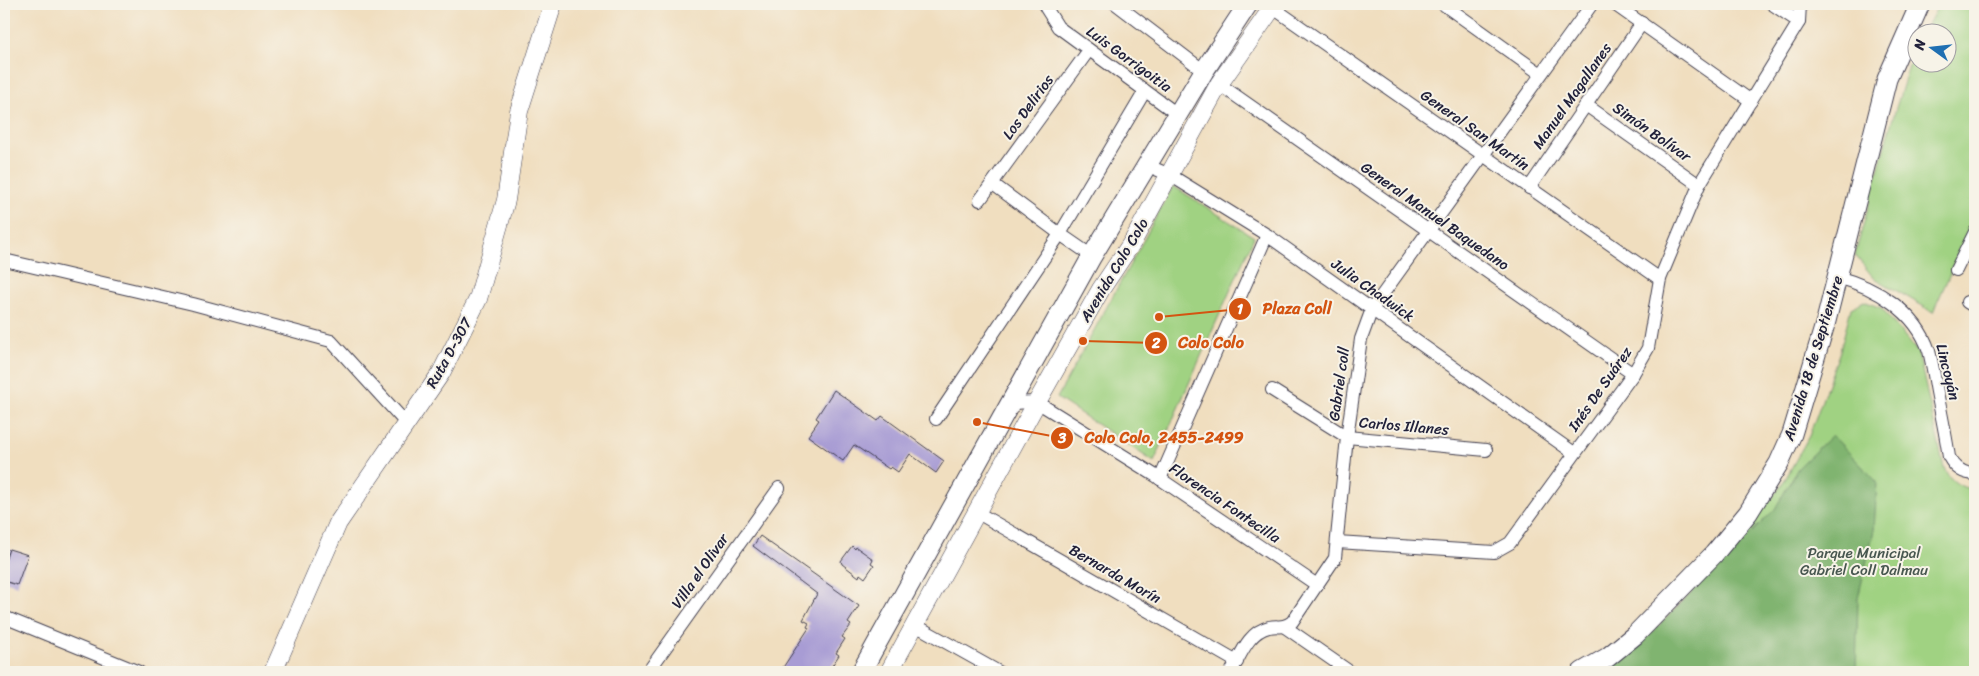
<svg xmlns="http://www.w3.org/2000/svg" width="1979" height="676" viewBox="0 0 1979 676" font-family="Sriracha,sans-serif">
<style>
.green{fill:#a0d282;stroke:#617a5e}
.forest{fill:#80b470;stroke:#516b56}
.building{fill:#a89cd4}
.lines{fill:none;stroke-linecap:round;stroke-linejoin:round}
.street-casing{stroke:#413e4f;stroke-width:14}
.secondary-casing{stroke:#413e4f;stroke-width:19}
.primary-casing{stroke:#413e4f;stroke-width:21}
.street{stroke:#fff;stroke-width:12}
.secondary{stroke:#fff;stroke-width:18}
.primary{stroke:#fff;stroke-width:19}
.labels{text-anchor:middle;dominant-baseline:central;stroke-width:4;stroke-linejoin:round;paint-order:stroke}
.street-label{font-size:15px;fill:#22223b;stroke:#f7f3e8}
.park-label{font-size:15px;fill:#485750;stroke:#f7f3e8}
.leader{fill:none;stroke:#d45411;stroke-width:2}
.callout-dot{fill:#d45411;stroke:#f7f3e8;stroke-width:2}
.mark-label{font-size:15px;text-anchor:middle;font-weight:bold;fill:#fff}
.callout-label{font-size:16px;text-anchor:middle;font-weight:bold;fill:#d45411;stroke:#f7f3e8;stroke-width:4;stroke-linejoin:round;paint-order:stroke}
</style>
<rect width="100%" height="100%" fill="#f7f3e8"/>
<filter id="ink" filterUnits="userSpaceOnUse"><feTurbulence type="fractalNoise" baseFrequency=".02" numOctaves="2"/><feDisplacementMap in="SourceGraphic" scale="10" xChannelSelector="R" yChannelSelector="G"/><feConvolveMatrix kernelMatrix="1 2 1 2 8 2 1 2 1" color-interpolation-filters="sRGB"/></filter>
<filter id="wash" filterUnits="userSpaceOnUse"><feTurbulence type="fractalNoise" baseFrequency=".0096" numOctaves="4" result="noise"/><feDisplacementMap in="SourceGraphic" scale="20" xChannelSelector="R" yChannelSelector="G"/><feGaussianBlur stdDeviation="1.12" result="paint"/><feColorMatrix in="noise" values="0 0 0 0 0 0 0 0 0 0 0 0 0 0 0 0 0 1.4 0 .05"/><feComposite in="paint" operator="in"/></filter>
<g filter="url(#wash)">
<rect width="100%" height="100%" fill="#f0debf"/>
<g class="green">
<polygon points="1939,4 1975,4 1975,217 1933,312 1873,277 1855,255 1888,134 1911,59 1916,48 1916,62 1946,62 1946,32 1924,32"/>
<polygon points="1173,186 1254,237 1154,462 1057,398"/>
<path d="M1864 301 1881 308 1918 352 1944 468C1950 481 1961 488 1975 490V672H1607L1616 667 1705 582 1782 485 1809 436 1840 351 1851 308Z"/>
</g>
<polygon class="forest" points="1832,435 1877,482 1874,530 1858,598 1856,672 1599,672 1634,650 1775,509 1798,468"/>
<g id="blocks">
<g class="building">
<polygon points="834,390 878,421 882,416 944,461 936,473 910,454 898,472 891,467 889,469 854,445 843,461 808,436 819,420 816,418"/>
<polygon points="760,536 859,606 848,623 851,625 842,637 845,639 836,653 839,655 828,672 780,672 809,628 807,627 809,623 803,620 817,594 753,546"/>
<polygon points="852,546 855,549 856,547 873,559 871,563 874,565 865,578 860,574 859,577 842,564 841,561"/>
<polygon points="9,549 28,555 17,585 4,581 4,564"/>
</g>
</g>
</g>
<g filter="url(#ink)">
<use href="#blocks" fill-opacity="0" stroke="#413e4f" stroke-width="1"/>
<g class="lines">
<defs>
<g id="street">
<polyline points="1046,4 1046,8 1058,27 1177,114"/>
<polyline points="1116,4 1204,71"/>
<polyline points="1443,4 1541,74"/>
<polyline points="1614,4 1751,101"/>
<polyline points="1772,4 1799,22"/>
<polyline points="1272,7 1660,279"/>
<polyline points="1219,84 1633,374"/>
<polyline points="1586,105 1699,185"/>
<polyline points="1146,165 1170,175 1267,235 1574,453"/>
<polyline points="993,184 1060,234 1092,256"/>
<polyline points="1529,188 1642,23"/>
<polyline points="980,200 1089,50"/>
<polyline points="4,260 193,304 331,341 406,423"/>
<polyline points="1956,270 1975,232"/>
<path d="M1837 277C1875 287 1916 311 1929 351 1933 366 1935 382 1938 397 1942 417 1946 437 1949 457 1955 468 1963 474 1975 474"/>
<polyline points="1967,302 1975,307"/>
<polyline points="1272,390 1347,437 1486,450"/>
<polyline points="1010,403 1037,402 1156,476 1317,585"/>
<polyline points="936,419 1060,234 1145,91"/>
<polyline points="1160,479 1267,235"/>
<polyline points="978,513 1237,662"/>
<polyline points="1337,542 1494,552 1510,543 1633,374 1648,348 1660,279 1699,185 1799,22 1800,4"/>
<polyline points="4,617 139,672"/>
<polyline points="915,625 999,672"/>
<polyline points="1285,627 1350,672"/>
<polyline points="648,672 779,488"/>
<path d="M1231 672C1241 655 1248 632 1269 627 1279 625 1282 629 1292 622L1335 558 1347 437 1361 339 1372 309 1592 4"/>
</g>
<g id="secondary">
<polyline points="273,672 338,523 441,373 478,299 506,200 519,111 553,4"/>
<polyline points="889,672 1037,402 1101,289 1133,241 1219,84 1275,4"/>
</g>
<g id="primary">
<polyline points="861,672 1092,256 1204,71 1248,4"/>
<polyline points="1582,672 1608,657 1635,635 1714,554 1748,513 1779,463 1792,434 1826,321 1887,79 1920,4"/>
</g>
</defs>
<use href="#street" class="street-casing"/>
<use href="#secondary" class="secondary-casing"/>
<use href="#primary" class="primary-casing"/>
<use href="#street" class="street"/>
<use href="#secondary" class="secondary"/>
<use href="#primary" class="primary"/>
</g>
</g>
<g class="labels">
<g class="street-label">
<text transform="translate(1129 59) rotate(36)">Luis Gorrigoitia</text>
<text transform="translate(1572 96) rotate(-55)">Manuel Magallanes</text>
<text transform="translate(1028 107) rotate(-54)">Los Delirios</text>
<text transform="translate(1475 130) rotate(35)">General San Martín</text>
<text transform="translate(1652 132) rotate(35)">Simón Bolívar</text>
<text transform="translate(1435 216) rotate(35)">General Manuel Baquedano</text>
<text transform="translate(1114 270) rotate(-59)">Avenida Colo Colo</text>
<text transform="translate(1373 290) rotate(35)">Julia Chadwick</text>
<text transform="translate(449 353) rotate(-61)">Ruta D-307</text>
<text transform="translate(1813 358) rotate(-73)">Avenida 18 de Septiembre</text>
<text transform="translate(1948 372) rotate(76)">Lincoyán</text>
<text transform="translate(1339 384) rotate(-82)">Gabriel coll</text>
<text transform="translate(1600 389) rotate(-55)">Inés De Suárez</text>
<text transform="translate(1404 426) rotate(5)">Carlos Illanes</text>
<text transform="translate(1225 503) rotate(34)">Florencia Fontecilla</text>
<text transform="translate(700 571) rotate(-55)">Villa el Olivar</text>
<text transform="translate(1115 574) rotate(30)">Bernarda Morín</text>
</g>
<g class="park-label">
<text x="1864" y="553">Parque Municipal<tspan x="1864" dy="17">Gabriel Coll Dalmau</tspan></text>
</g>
</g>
<path class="leader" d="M1159 317L1240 309M1083 341L1156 343M977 422L1062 438"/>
<g class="callout-dot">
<circle cx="1159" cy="317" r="5"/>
<circle cx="1083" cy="341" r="5"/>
<circle cx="977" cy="422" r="5"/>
<circle cx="1240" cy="309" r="12"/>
<circle cx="1156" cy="343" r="12"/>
<circle cx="1062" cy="438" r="12"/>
</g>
<g class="mark-label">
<text x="1240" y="314">1</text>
<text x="1156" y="348">2</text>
<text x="1062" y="443">3</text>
</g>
<g class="callout-label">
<text x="1297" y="314">Plaza Coll</text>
<text x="1211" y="348">Colo Colo</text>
<text x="1164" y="443">Colo Colo, 2455-2499</text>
</g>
<rect width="1979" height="676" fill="none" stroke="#f7f3e8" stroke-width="20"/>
<g transform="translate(1932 48) rotate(285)"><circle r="24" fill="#f7f3e8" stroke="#a29fa3"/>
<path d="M0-4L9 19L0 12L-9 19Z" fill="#1f6fb2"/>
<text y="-8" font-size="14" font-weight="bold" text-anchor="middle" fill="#22223b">N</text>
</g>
</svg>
